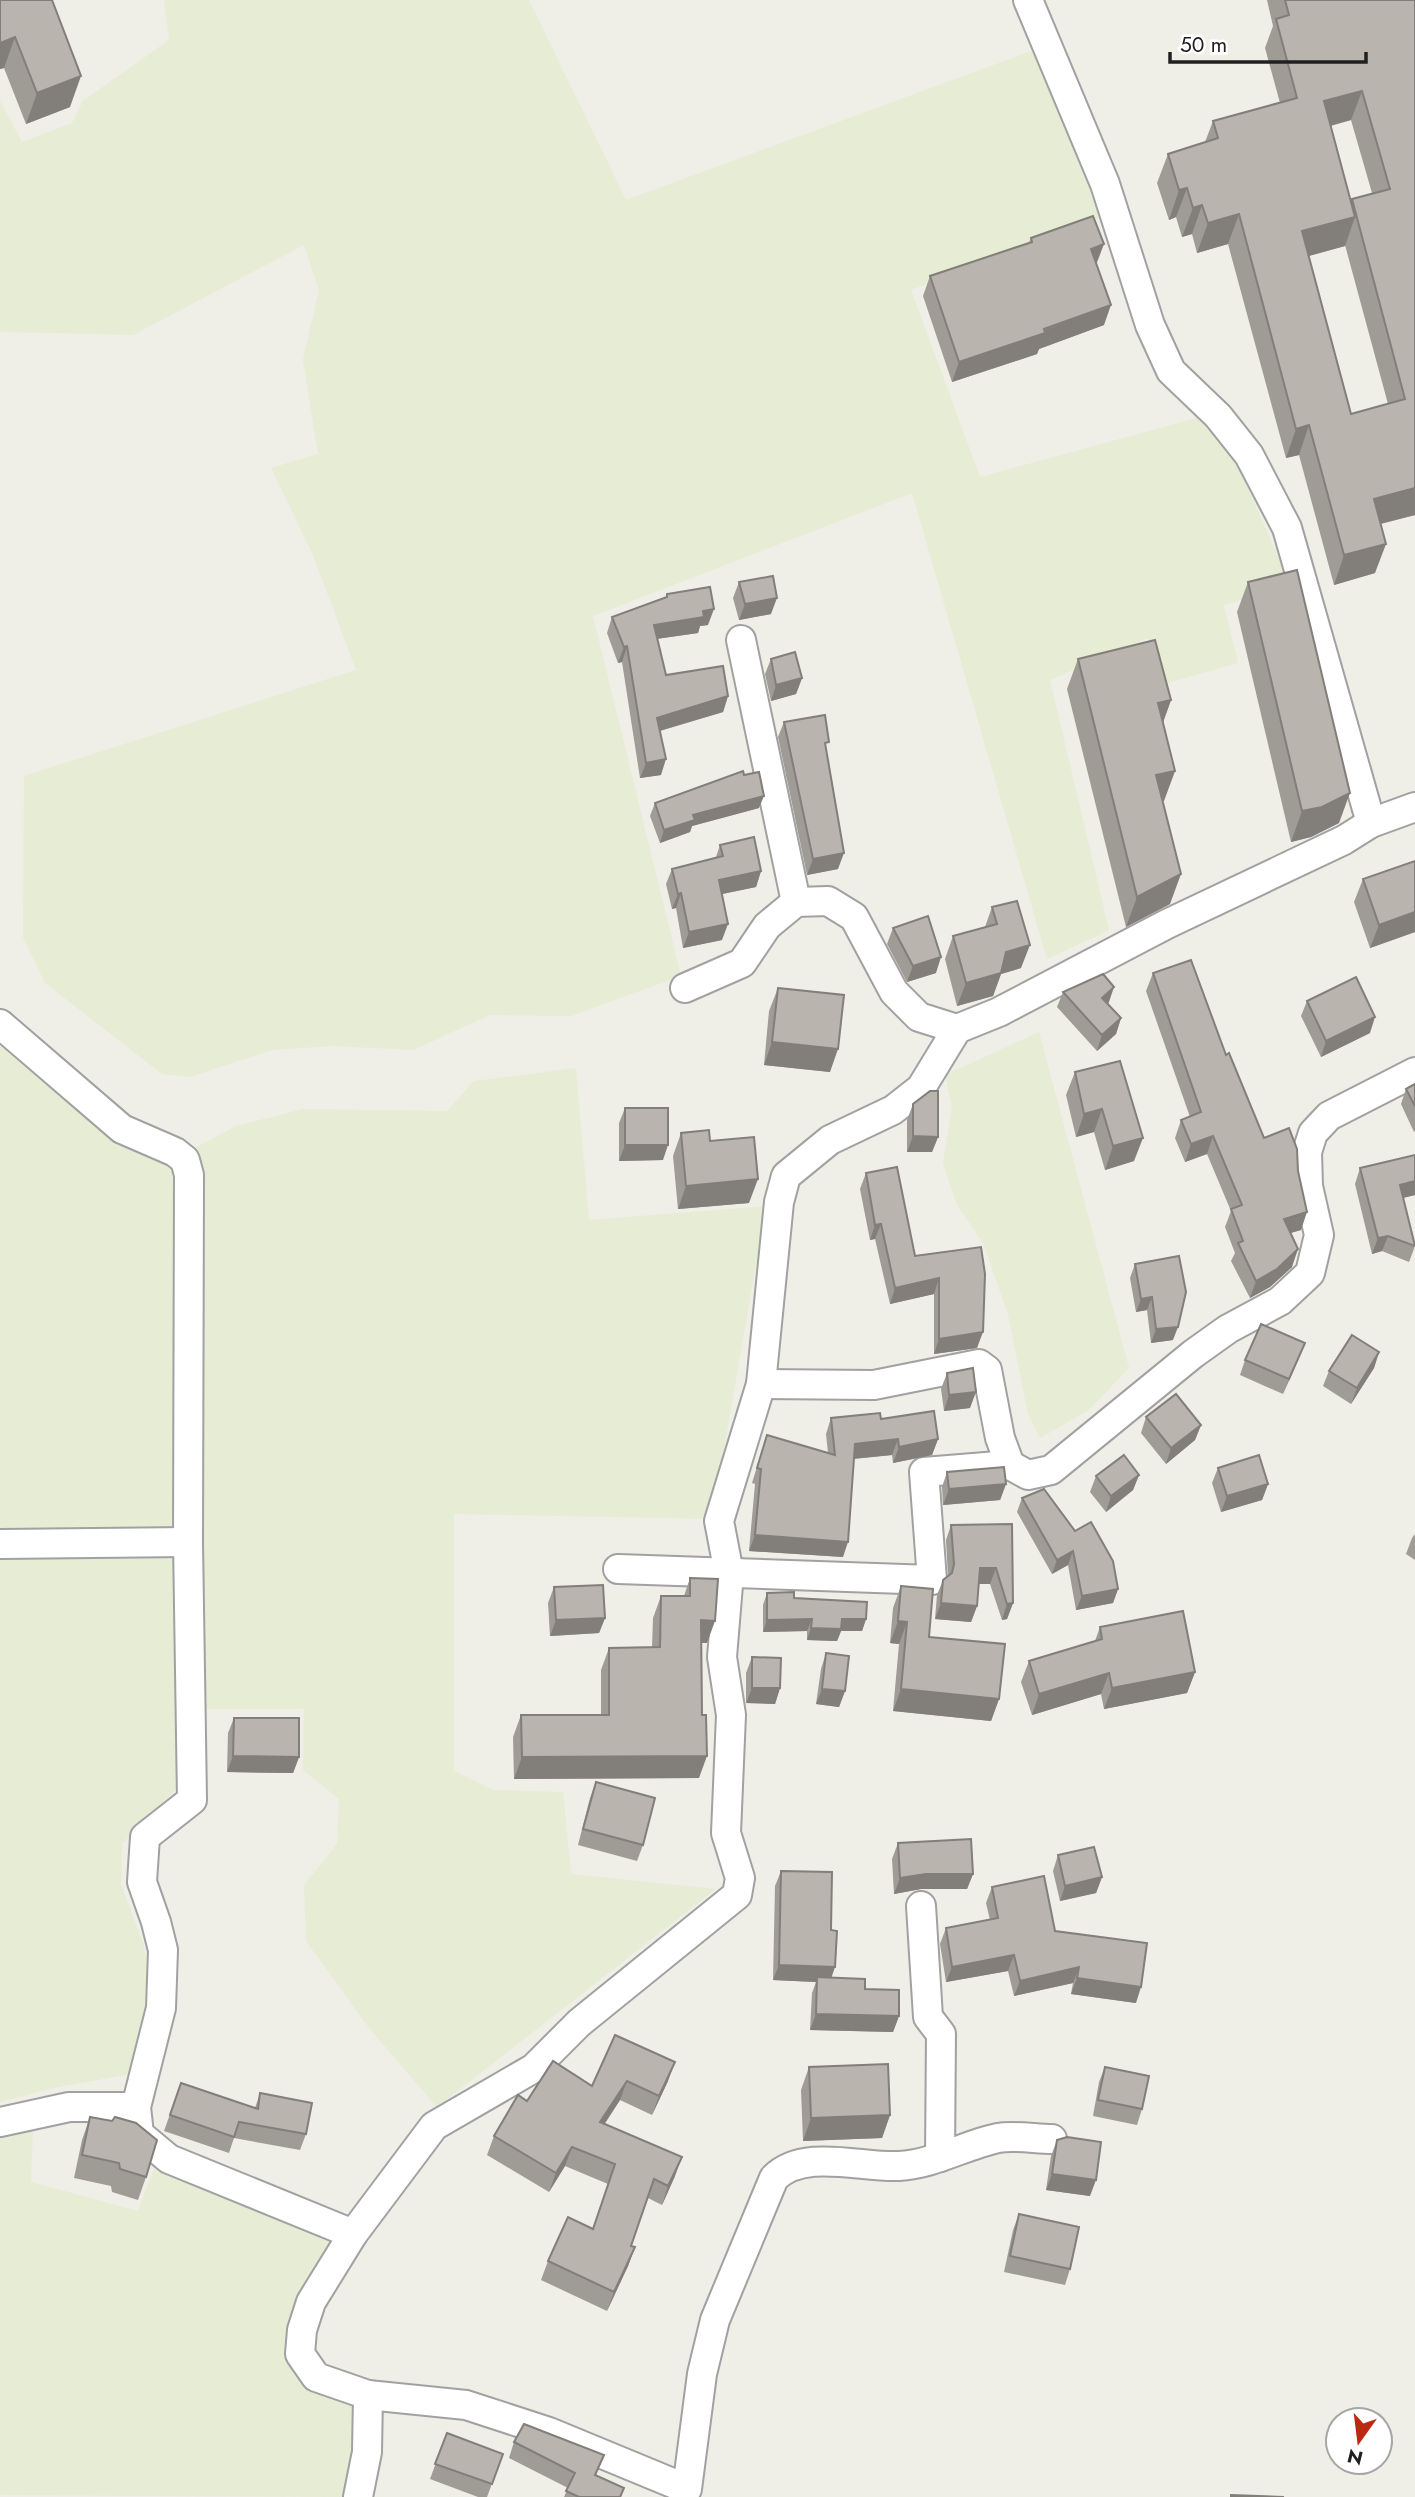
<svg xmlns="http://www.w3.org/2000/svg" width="1415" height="2497" viewBox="0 0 1415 2497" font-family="Jost,sans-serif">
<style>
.farmland{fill:#e7ecd5}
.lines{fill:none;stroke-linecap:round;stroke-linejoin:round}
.street-casing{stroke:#a1a1a1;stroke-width:32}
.street{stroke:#fff;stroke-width:28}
.wall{fill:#9f9b95;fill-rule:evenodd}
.shaded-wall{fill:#827e79}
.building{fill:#b9b4ad;stroke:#827e79;stroke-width:2;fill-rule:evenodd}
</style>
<rect width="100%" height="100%" fill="#efeee7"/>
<g class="farmland">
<polygon points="164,0 529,0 626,200 1034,50 1102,217 911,290 980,477 1197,418 1235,460 1291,585 1224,605 1238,663 1168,683 1148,638 1050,680 1109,930 1047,959 912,493 593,616 681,976 571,1016 490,1015 413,1050 332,1046 272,1050 190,1077 162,1074 45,983 23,937 24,776 356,670 313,555 271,468 318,454 303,360 319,290 304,245 133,335 1,332 0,330 0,101 22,142 72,123 83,101 169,40"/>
<polygon points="1039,1032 1129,1368 1089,1410 1040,1438 1028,1414 1008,1314 983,1243 957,1205 943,1163 952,1108 945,1075"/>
<polygon points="0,1044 113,1137 174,1167 177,1532 0,1533"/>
<polygon points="576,1068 589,1220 766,1206 712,1519 454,1514 454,1771 493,1790 563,1792 571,1874 716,1889 437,2107 369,2028 306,1941 304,1885 337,1844 339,1799 303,1770 304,1709 205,1709 195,1148 236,1126 303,1109 447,1111 474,1081"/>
<polygon points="175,1554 179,1786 122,1844 121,1884 144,1946 151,1997 132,2074 58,2087 0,2102 0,1556"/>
<polygon points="33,2125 31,2182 138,2211 158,2158 340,2234 293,2361 360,2403 349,2497 0,2495 0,2128"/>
</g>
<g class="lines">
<defs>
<g id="street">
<polyline points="1028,0 1105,184 1150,325 1171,371 1218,416 1249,455 1287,528 1371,823"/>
<polyline points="741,640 796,902"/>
<polyline points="685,988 742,963 767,926 796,902 828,901 854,917 894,992 919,1017 957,1029"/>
<polyline points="0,1024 122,1129 175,1152 185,1160 189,1175 188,1542 192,1800 145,1837 142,1882 156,1922 163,1950 161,2008 136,2107 139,2134 169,2159 353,2234"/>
<polyline points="761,1384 874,1385 979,1364 987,1370 1000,1438 1010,1465 1028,1475 1051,1470 1193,1354 1228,1329 1280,1301 1310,1273 1319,1235 1308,1186 1307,1152 1313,1133 1329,1116 1415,1072"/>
<polyline points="0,1544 188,1542"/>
<polyline points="618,1569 932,1580 924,1472 1010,1465"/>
<polyline points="921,1906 928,2017 941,2034 940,2157"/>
<polyline points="0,2122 69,2107 136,2107"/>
<path d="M368 2395 466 2405 549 2432 687 2489 702 2374 715 2320 774 2178C804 2148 861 2168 899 2166 934 2164 965 2145 998 2138 1014 2135 1036 2139 1052 2139"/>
<polyline points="358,2497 367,2452 368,2395 316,2377 300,2354 302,2330 311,2302 353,2234 434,2126 534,2068 579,2023 737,1895 740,1878 726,1833 731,1715 722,1657 729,1573 719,1521 761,1384 779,1202 786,1176 830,1140 893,1110 921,1088 957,1029 999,1012 1167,924 1344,840 1371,823 1415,807"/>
</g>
</defs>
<use href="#street" class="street-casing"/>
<use href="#street" class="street"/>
</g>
<g class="wall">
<polygon points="0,0 70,107 26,124 4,68 0,69"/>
<path d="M1267 0H1415V515L1381 524 1375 573 1334 585 1299 455 1286 458 1228 244 1197 253 1192 234 1182 237 1176 217 1169 220 1157 183 1168 154 1205 142 1213 121 1280 103 1265 48 1273 26ZM1351 120 1372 193 1352 199 1351 201 1331 126ZM1345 245 1388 404 1351 414 1308 256 1345 246Z"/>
<polygon points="1031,238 1096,265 1104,325 1039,349 1037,354 952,382 923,296 930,276 1029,243"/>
<polygon points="739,582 771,614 739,620 733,598"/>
<polygon points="1248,582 1339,823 1311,837 1291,842 1237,612"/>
<polygon points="667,594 708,625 700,626 698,633 657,639 666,675 728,696 723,712 660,731 661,775 640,778 622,662 618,663 607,633 612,617 666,597"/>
<polygon points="771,659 802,678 796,694 771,701 765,674"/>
<polygon points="1078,659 1171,700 1163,722 1175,771 1163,801 1170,904 1126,927 1067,689"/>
<polygon points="784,722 826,750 838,869 807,875 778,737"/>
<polygon points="744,775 759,808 692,826 690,832 660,843 650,816 655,803"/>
<polygon points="720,845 761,871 756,887 721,894 722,940 683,948 676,908 672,909 666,884 672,869 716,857"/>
<polygon points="1415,861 1415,932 1370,948 1354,902 1363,879"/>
<polygon points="992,907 1021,968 1001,974 993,996 957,1006 945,959 953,936 985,927"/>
<polygon points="893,928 936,973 907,982 887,944"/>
<polygon points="1153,973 1226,1055 1301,1230 1290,1233 1292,1267 1270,1287 1250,1298 1231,1261 1235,1253 1225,1227 1231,1211 1207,1154 1185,1162 1175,1138 1181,1120 1190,1117 1146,991"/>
<polygon points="778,988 830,1072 764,1065 769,1011"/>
<polygon points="1063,992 1109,1002 1108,1003 1121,1018 1116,1034 1097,1051 1057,1007"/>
<polygon points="1307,1001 1370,1033 1321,1057 1301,1016"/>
<polygon points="1120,1061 1134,1161 1105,1170 1094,1132 1076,1137 1066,1095 1075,1072"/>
<polygon points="1415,1084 1415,1131 1414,1132 1401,1104 1406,1089"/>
<polygon points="913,1104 938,1137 932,1152 907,1152 907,1120"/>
<polygon points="625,1108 663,1160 619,1161 619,1123"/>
<polygon points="681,1133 710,1141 749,1203 678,1209 673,1156"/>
<polygon points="1360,1168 1415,1195 1403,1198 1415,1246 1409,1262 1382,1251 1372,1254 1355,1184"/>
<polygon points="866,1173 915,1256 981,1247 977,1348 934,1354 934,1294 890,1304 875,1239 870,1240 860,1189"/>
<polygon points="1135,1264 1173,1340 1151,1343 1147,1310 1136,1312 1130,1278"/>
<polygon points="1305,1343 1283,1394 1240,1375 1245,1360"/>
<polygon points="1379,1352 1374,1368 1351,1404 1323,1386 1329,1371"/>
<polygon points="947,1373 970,1408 944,1411 941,1389"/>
<polygon points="1146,1417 1201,1425 1195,1440 1166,1464 1141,1433"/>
<polygon points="831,1418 881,1419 938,1439 932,1455 893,1463 892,1455 854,1459 843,1557 749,1551 755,1484 752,1483 767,1435 828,1453 826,1434"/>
<polygon points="1218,1468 1268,1484 1262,1500 1221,1512 1212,1483"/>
<polygon points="947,1472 1006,1484 1000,1500 943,1505 942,1487"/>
<polygon points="1139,1475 1133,1490 1106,1512 1090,1492 1096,1476"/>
<polygon points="1022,1498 1118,1589 1113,1603 1076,1610 1068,1565 1052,1574 1017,1512"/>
<polygon points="1012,1524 1013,1603 1007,1619 1002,1620 990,1584 978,1584 977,1606 971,1622 935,1619 937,1595 943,1580 948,1576 946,1540 951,1525"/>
<polygon points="1415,1534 1415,1560 1406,1554 1412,1538"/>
<polygon points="690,1578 707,1643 701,1643 699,1778 514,1779 513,1737 521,1715 601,1715 601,1670 609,1648 652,1647 653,1618 661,1596 684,1596"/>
<polygon points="901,1586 929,1637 999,1699 991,1721 893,1711 899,1644 890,1643 893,1608"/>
<polygon points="554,1587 605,1618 599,1633 550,1636 548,1603"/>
<polygon points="767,1593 794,1598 866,1619 862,1631 841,1631 837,1641 807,1640 807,1631 763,1632 763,1605"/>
<polygon points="1100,1627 1195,1672 1187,1693 1104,1709 1101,1694 1032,1715 1021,1682 1029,1661 1095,1641"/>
<polygon points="826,1653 845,1691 839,1707 816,1704 821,1669"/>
<polygon points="752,1657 780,1688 775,1704 746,1703 746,1673"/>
<polygon points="234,1718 299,1757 293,1773 227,1772 228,1733"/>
<polygon points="596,1782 643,1845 637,1861 578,1845 590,1798"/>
<polygon points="898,1843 973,1874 967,1889 921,1889 894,1894 892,1859"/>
<polygon points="1058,1855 1102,1877 1096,1893 1060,1901 1053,1871"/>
<polygon points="781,1871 831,1930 831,1978 865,1989 899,2016 893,2032 810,2030 812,1993 816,1982 773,1980 775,1886"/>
<polygon points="992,1887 1055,1931 1136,2003 1071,1994 1073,1983 1014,1996 1008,1971 946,1982 940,1944 946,1928 990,1920 986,1903"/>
<polygon points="615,2035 668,2081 652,2115 620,2100 604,2124 675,2176 662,2205 648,2198 631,2246 635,2247 628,2266 607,2311 541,2280 548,2261 593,2228 608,2184 565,2166 549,2192 487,2155 494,2136 527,2101 592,2086"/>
<polygon points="809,2067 890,2115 882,2138 803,2141 801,2090"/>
<polygon points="1105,2067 1142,2109 1137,2125 1093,2116 1099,2082"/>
<polygon points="181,2083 255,2108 260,2093 306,2134 300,2150 234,2138 229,2153 164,2131"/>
<polygon points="90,2117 146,2177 138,2200 112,2192 111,2186 74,2178 82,2140"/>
<polygon points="1057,2140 1090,2196 1046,2190 1051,2156"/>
<polygon points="1019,2214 1070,2269 1065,2285 1004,2272 1013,2230"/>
<polygon points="447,2433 503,2454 487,2497 478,2497 430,2479"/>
<polygon points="514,2442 596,2475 624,2488 621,2497 564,2497 568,2488 509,2458"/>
</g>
<g class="shaded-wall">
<polygon points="15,37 4,68 0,69 0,43"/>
<polygon points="81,76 70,107 26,124 37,93"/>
<polygon points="1362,91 1351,120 1313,130 1324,101"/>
<polygon points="1187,188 1176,217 1169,220 1179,190"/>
<polygon points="1202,205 1192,234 1182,237 1193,208"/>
<polygon points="1239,214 1228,244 1197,253 1208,223"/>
<polygon points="1355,217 1345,246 1291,261 1302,231"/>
<polygon points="1104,244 1096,265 1091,249"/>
<polygon points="1111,305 1104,325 1039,349 1037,354 952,382 959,362"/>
<polygon points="1309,425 1299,455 1286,458 1296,429"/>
<polygon points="1415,488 1415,515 1363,528 1374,499"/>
<polygon points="1386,544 1375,573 1334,585 1344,555"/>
<polygon points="777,598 771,614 739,620 745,604"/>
<polygon points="714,609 708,625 700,626 698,633 648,640 654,625 703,611"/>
<polygon points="627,646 622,662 618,663 624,647"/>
<polygon points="802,678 796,694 771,701 776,685"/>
<polygon points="728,696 723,712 652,733 657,718"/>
<polygon points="1171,700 1160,731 1158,703"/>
<polygon points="666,759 661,775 640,778 646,763"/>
<polygon points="1175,771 1164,801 1145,805 1156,775"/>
<polygon points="1350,793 1339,823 1311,837 1291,842 1302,811"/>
<polygon points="764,796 759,808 692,826 690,832 660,843 664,830 693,815"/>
<polygon points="844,853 838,869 807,875 813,859"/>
<polygon points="761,871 756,887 713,896 719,880"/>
<polygon points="1181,874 1170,904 1126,927 1137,897"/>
<polygon points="681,893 676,908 672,909 678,894"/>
<polygon points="1415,912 1415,932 1370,948 1379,925"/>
<polygon points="728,924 722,940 683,948 689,932"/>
<polygon points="1030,945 1021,968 1001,974 993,996 957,1006 966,983 1006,952"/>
<polygon points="941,957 936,973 907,982 913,966"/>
<polygon points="1114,987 1109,1002 1097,1013 1102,998"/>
<polygon points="1375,1017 1370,1033 1321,1057 1326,1041"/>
<polygon points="1121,1018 1116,1034 1097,1051 1102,1035"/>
<polygon points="772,1042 838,1049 830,1072 764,1065"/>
<polygon points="1102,1109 1094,1132 1076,1137 1084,1114"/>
<polygon points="913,1136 938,1137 932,1152 907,1152"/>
<polygon points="1213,1136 1207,1154 1185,1162 1191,1144"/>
<polygon points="1143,1138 1134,1161 1105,1170 1113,1146"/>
<polygon points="625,1145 668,1145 663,1160 619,1161"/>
<polygon points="758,1179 749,1203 678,1209 686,1186"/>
<polygon points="1415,1181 1415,1195 1394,1200 1400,1185"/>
<polygon points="1307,1212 1301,1230 1277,1237 1284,1219"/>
<polygon points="881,1224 875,1239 870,1240 875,1225"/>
<polygon points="1388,1236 1382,1251 1372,1254 1378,1238"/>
<polygon points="1298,1249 1292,1267 1270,1287 1250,1298 1256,1281"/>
<polygon points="939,1278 934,1294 890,1304 895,1288"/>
<polygon points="1152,1297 1147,1310 1136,1312 1141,1299"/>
<polygon points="1178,1327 1173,1340 1151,1343 1156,1329"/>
<polygon points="983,1332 977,1348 934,1354 939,1339"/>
<polygon points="1305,1343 1299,1358 1283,1394 1289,1379"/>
<polygon points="1379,1352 1374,1368 1351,1404 1357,1388"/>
<polygon points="976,1392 970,1408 944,1411 949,1395"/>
<polygon points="1201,1425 1195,1440 1166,1464 1171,1448"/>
<polygon points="898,1439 892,1455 850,1459 855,1444"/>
<polygon points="938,1439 932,1455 893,1463 899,1447"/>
<polygon points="1139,1475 1133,1490 1106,1512 1111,1496"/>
<polygon points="1006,1484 1000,1500 943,1505 949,1489"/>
<polygon points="1268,1484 1262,1500 1221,1512 1227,1496"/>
<polygon points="755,1535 848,1542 843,1557 749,1551"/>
<polygon points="1073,1551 1068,1565 1052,1574 1057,1560"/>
<polygon points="980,1568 996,1568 990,1584 974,1584"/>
<polygon points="1118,1589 1113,1603 1076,1610 1082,1596"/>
<polygon points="941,1603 977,1606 971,1622 935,1619"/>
<polygon points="1013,1603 1007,1619 1002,1620 1007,1604"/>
<polygon points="605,1618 599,1633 550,1636 556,1620"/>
<polygon points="812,1619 807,1631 763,1632 767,1620"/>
<polygon points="842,1619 866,1619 862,1631 841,1631 837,1641 807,1640 811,1628"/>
<polygon points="701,1620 715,1621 707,1643 693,1642"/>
<polygon points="898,1621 907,1622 899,1644 890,1643"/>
<polygon points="1195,1672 1187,1693 1104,1709 1112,1688"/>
<polygon points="1109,1673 1101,1694 1032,1715 1039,1694"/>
<polygon points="752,1688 780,1688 775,1704 746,1703"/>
<polygon points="822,1689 845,1691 839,1707 816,1704"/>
<polygon points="901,1689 999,1699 991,1721 893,1711"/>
<polygon points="233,1756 299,1757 293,1773 227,1772"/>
<polygon points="707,1756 699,1778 514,1779 522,1757"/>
<polygon points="926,1874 973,1874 967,1889 921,1889 894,1894 900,1878"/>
<polygon points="1102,1877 1096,1893 1060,1901 1065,1886"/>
<polygon points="1014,1955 1008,1971 946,1982 952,1967"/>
<polygon points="779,1965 835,1967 830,1982 817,1977 816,1982 773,1980"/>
<polygon points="1079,1967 1073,1983 1014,1996 1020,1981"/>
<polygon points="1077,1978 1141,1987 1136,2003 1071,1994"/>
<polygon points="816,2014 899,2016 893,2032 810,2030"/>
<polygon points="675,2062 668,2081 652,2115 659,2096"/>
<polygon points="627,2081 620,2100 593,2142 600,2122"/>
<polygon points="890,2115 882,2138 803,2141 811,2118"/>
<polygon points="572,2147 565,2166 549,2192 556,2173"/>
<polygon points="682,2157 675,2176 662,2205 668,2186"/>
<polygon points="1052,2174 1096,2180 1090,2196 1046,2190"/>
<polygon points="635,2247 628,2266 607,2311 614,2292"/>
</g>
<g class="building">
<polygon points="0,0 52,0 81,76 37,93 15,37 0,43"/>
<path d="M1285 0H1415V488L1374 499 1386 544 1344 555 1309 425 1296 429 1239 214 1208 223 1202 205 1193 208 1187 188 1179 190 1168 154 1218 138 1213 121 1297 98 1276 19 1289 15ZM1362 91 1390 189 1352 199 1405 399 1351 414 1302 231 1355 217 1324 101Z"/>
<polygon points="1093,216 1104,244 1091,249 1111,305 1044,329 1045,333 959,362 930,276 1032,242 1031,238"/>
<polygon points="1297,570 1350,793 1322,807 1302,811 1248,582"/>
<polygon points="773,576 777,598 745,604 739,582"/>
<polygon points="710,587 714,609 703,611 704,617 654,625 666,675 723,666 728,696 657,718 666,759 646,763 627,646 624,647 612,617 667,597 667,594"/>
<polygon points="1155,640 1171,700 1158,703 1175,771 1156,775 1181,874 1137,897 1078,659"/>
<polygon points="795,652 802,678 776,685 771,659"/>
<polygon points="825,715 829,742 825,743 844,853 813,859 784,722"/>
<polygon points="743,771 744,775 759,772 764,796 693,815 695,820 664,830 655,803"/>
<polygon points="754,837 761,871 719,880 728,924 689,932 681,893 678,894 672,869 723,856 720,845"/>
<polygon points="1415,861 1415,912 1379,925 1363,879"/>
<polygon points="1017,901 1030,945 1006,952 1001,973 966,983 953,936 997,924 992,907"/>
<polygon points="928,916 941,957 913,966 893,928"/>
<polygon points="1191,960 1226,1055 1229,1053 1264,1138 1289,1128 1297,1149 1298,1171 1307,1212 1284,1219 1298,1249 1277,1269 1256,1281 1238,1243 1243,1241 1231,1209 1242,1205 1213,1136 1191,1144 1181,1120 1201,1112 1153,973"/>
<polygon points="1103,974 1114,987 1102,998 1121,1018 1102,1035 1063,992"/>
<polygon points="1356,977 1375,1017 1326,1041 1307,1001"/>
<polygon points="778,988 844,995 838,1049 772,1042"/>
<polygon points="1120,1061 1143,1138 1113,1146 1102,1109 1084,1114 1075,1072"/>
<polygon points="1415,1084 1415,1106 1406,1089"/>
<polygon points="930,1091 938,1091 938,1137 913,1136 913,1104"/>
<rect x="625" y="1108" width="43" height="37"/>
<polygon points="709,1130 710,1141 754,1137 758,1179 686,1186 681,1133"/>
<polygon points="1415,1155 1415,1181 1400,1185 1415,1246 1388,1236 1378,1238 1360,1168"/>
<polygon points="897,1167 915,1256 981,1247 985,1274 983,1332 939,1339 939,1278 895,1288 881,1224 875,1225 866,1173"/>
<polygon points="1179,1256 1186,1292 1178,1327 1156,1329 1152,1297 1141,1299 1135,1264"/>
<polygon points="1261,1324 1305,1343 1289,1379 1245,1360"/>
<polygon points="1352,1335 1379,1352 1357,1388 1329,1371"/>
<polygon points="973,1368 976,1392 949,1395 947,1373"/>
<polygon points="1176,1394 1201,1425 1171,1448 1146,1417"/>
<polygon points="934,1411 938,1439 899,1447 898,1439 855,1444 848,1542 755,1535 761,1469 757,1468 767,1435 835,1455 831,1418 880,1413 881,1419"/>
<polygon points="1124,1455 1139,1475 1111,1496 1096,1476"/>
<polygon points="1259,1455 1268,1484 1227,1496 1218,1468"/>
<polygon points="1004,1467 1006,1484 949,1489 947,1472"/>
<polygon points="1044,1489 1075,1531 1091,1522 1113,1561 1118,1589 1082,1596 1073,1551 1057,1560 1022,1498"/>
<polygon points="1012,1524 1013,1603 1007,1604 996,1568 980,1568 977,1606 941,1603 943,1580 952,1573 954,1564 951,1525"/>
<polygon points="690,1578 718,1579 715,1621 701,1620 702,1715 706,1715 707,1756 522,1757 521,1715 609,1715 609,1648 660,1647 661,1596 690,1596"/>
<polygon points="603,1585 605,1618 556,1620 554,1587"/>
<polygon points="901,1586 933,1589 929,1637 1005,1644 999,1699 901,1689 907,1622 898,1621"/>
<polygon points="794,1592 794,1598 867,1602 866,1619 842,1619 841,1629 811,1628 812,1619 767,1620 767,1593"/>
<polygon points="1183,1611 1195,1672 1112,1688 1109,1673 1039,1694 1029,1661 1102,1639 1100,1627"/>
<polygon points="826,1653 849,1656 845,1691 822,1689"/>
<polygon points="752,1657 781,1658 780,1688 752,1688"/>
<polygon points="234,1718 299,1718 299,1757 233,1756"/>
<polygon points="596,1782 655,1798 643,1845 583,1829"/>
<polygon points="971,1839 973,1874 926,1874 900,1878 898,1843"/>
<polygon points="1094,1847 1102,1877 1065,1886 1058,1855"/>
<polygon points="781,1871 832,1872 831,1930 837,1931 835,1967 779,1965"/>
<polygon points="1044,1876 1055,1931 1147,1943 1141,1987 1077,1978 1079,1967 1020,1981 1014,1955 952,1967 946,1928 998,1918 992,1887"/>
<polygon points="817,1977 865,1979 865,1989 899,1990 899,2016 816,2014"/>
<polygon points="615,2035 675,2062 659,2096 627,2081 600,2122 682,2157 668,2186 654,2179 631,2246 635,2247 614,2292 548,2261 568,2217 593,2229 615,2164 572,2147 556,2173 494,2136 518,2095 527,2101 553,2061 592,2086"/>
<polygon points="888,2064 890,2115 811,2118 809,2067"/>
<polygon points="1105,2067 1149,2076 1142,2109 1098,2100"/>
<polygon points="181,2083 258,2109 260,2093 312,2103 306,2134 239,2122 234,2137 170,2115"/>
<polygon points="90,2117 112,2121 115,2117 136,2123 157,2140 146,2177 120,2169 119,2163 82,2155"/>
<polygon points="1067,2137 1101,2142 1096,2180 1052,2174 1057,2140"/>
<polygon points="1019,2214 1079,2227 1070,2269 1010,2256"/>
<polygon points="524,2424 604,2455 595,2475 624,2488 620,2497 579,2497 566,2491 575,2473 514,2442"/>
<polygon points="447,2433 503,2454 492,2484 435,2464"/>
<polygon points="1231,2495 1284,2497 1231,2497"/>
</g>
<g transform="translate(1359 2441) rotate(194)"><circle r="33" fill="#ffffff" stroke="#a6a6a6" stroke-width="2"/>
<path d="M0-5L12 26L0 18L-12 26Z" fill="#bc2913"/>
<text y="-10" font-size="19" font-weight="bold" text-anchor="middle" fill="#202020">N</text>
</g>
<path d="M1170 52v10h196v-10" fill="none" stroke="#202020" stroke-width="3.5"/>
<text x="1180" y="52" font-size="21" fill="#202020" stroke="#ffffff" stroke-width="5" paint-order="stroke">50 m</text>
</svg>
